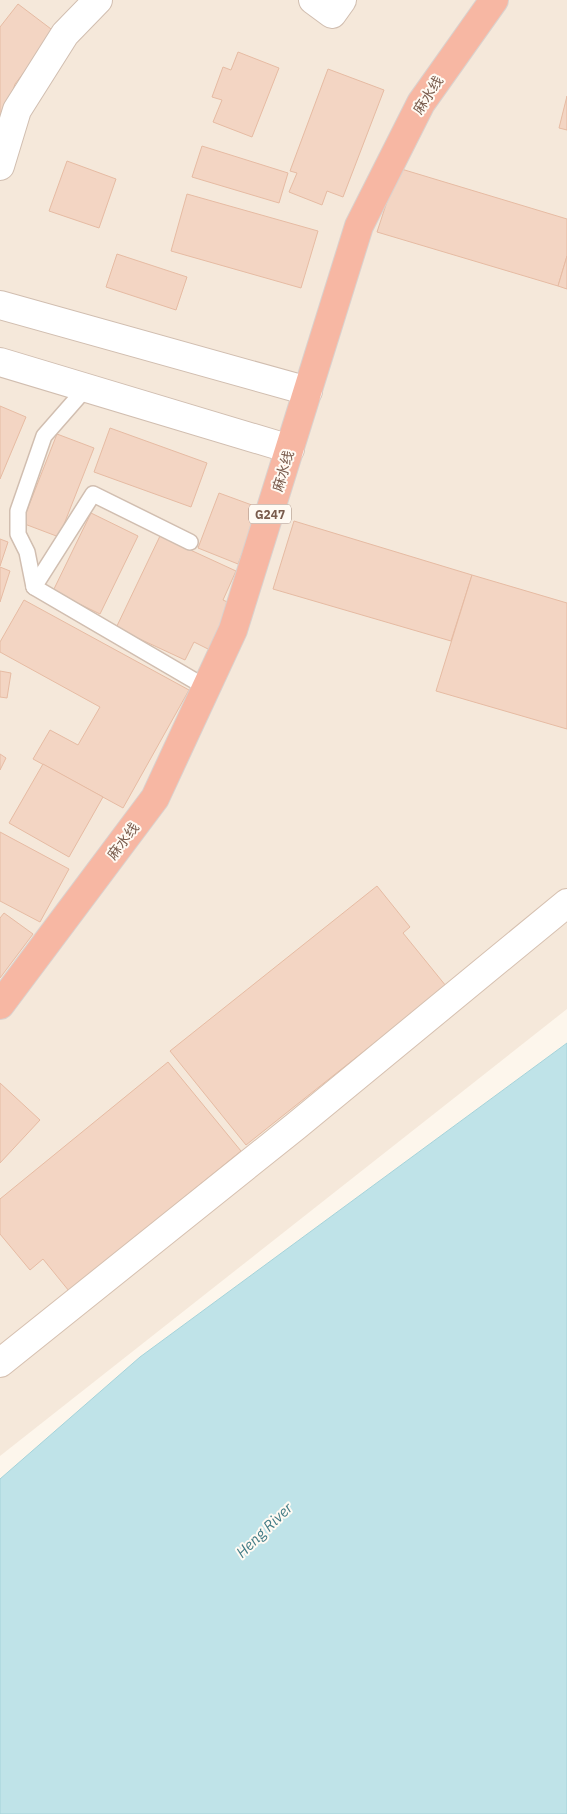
<svg xmlns="http://www.w3.org/2000/svg" width="567" height="1814" viewBox="0 0 567 1814" font-family="'IBM Plex Sans','Noto Sans SC',sans-serif">
<style>
.residential{fill:#f5e8da}
.water{fill:#bfe3e8;stroke:#a5d3da}
.building{fill:#f3d5c3;stroke:#e6bba3}
.lines{fill:none;stroke-linecap:round;stroke-linejoin:round}
.lane-casing{stroke:#d1beb0;stroke-width:18}
.street-casing{stroke:#d1beb0;stroke-width:30}
.secondary-casing{stroke:#d6c0b0;stroke-width:30}
.highway-casing{stroke:#dad1cd;stroke-width:30}
.lane{stroke:#fff;stroke-width:15}
.street{stroke:#fff;stroke-width:28}
.secondary{stroke:#fff;stroke-width:28}
.highway{stroke:#f7b7a3;stroke-width:28}
.labels{text-anchor:middle;dominant-baseline:central;stroke-width:4;stroke-linejoin:round;paint-order:stroke}
.shield{fill:#fffaf3;stroke:#a28b7f;stroke-width:1}
.shield-label{font-size:12px;font-weight:bold;fill:#7a5c4d}
.street-label{font-size:14px;fill:#7a5c4d;stroke:#fffaf3}
.water-label{font-size:15px;font-style:italic;fill:#437c86;stroke:#fffaf3}
</style>
<rect width="100%" height="100%" fill="#fdf6ec"/>
<polygon class="residential" points="0,0 567,0 567,1009 0,1456"/>
<polygon class="water" points="567,1043 567,1814 0,1814 0,1479 140,1357"/>
<g class="building">
<polygon points="18,4 55,32 15,84 0,129 0,27"/>
<polygon points="238,52 279,68 252,137 213,122 222,100 212,97 223,67 231,70"/>
<polygon points="328,69 384,90 343,197 327,191 322,205 289,192 297,173 290,171"/>
<polygon points="567,96 567,130 559,128"/>
<polygon points="202,146 288,173 279,203 192,177"/>
<polygon points="67,161 116,179 99,228 49,211"/>
<polygon points="398,168 567,219 567,256 558,286 377,232"/>
<polygon points="187,194 318,231 301,288 171,251"/>
<polygon points="117,254 187,277 176,310 106,287"/>
<polygon points="567,256 567,289 558,286"/>
<polygon points="0,406 26,417 0,479"/>
<polygon points="110,428 207,463 191,507 94,472"/>
<polygon points="57,434 94,448 59,537 22,523"/>
<polygon points="219,493 260,508 238,564 198,548"/>
<polygon points="91,513 138,536 100,614 53,591"/>
<polygon points="294,521 472,575 451,641 273,589"/>
<polygon points="160,536 236,571 223,600 234,605 212,651 194,642 185,660 116,628"/>
<polygon points="0,539 8,542 0,566"/>
<polygon points="0,567 10,571 0,602"/>
<polygon points="472,575 567,603 567,729 436,691"/>
<polygon points="24,600 189,690 123,808 33,759 50,730 78,745 100,707 0,652 0,642"/>
<polygon points="0,671 11,673 7,698 0,697"/>
<polygon points="0,754 6,758 0,770"/>
<polygon points="43,764 103,797 69,857 9,823"/>
<polygon points="0,832 69,869 40,922 0,901"/>
<polygon points="377,886 410,927 403,933 446,986 246,1145 170,1051"/>
<polygon points="4,913 33,934 0,978 0,918"/>
<polygon points="168,1062 241,1151 69,1291 43,1259 30,1270 0,1234 0,1199"/>
<polygon points="0,1083 40,1120 0,1163"/>
</g>
<g class="lines">
<defs>
<g id="lane">
<polyline points="86,388 44,436 18,511 18,534 27,552 34,587 207,688"/>
<polyline points="34,587 93,494 190,542"/>
</g>
<g id="street">
<polyline points="313,0 332,14 342,0"/>
<polyline points="0,166 17,110 65,34 98,0"/>
<polyline points="0,305 308,391"/>
<polyline points="0,362 290,449"/>
</g>
<polyline id="secondary" points="0,1363 296,1126 567,903"/>
<polyline id="highway" points="0,1005 155,798 233,630 359,226 421,103 494,0"/>
</defs>
<use href="#lane" class="lane-casing"/>
<use href="#street" class="street-casing"/>
<use href="#secondary" class="secondary-casing"/>
<use href="#highway" class="highway-casing"/>
<use href="#lane" class="lane"/>
<use href="#street" class="street"/>
<use href="#secondary" class="secondary"/>
<use href="#highway" class="highway"/>
</g>
<g class="labels">
<rect class="shield" x="249" y="504.5" width="42" height="19" rx="4"/>
<g class="shield-label">
<text x="270" y="514">G247</text>
</g>
<g class="street-label">
<text transform="translate(428 95) rotate(-57)">麻水线</text>
<text transform="translate(283 471) rotate(-73)">麻水线</text>
<text transform="translate(123 841) rotate(-53)">麻水线</text>
</g>
<g class="water-label">
<text transform="translate(264 1530) rotate(-44)">Heng River</text>
</g>
</g>
</svg>
